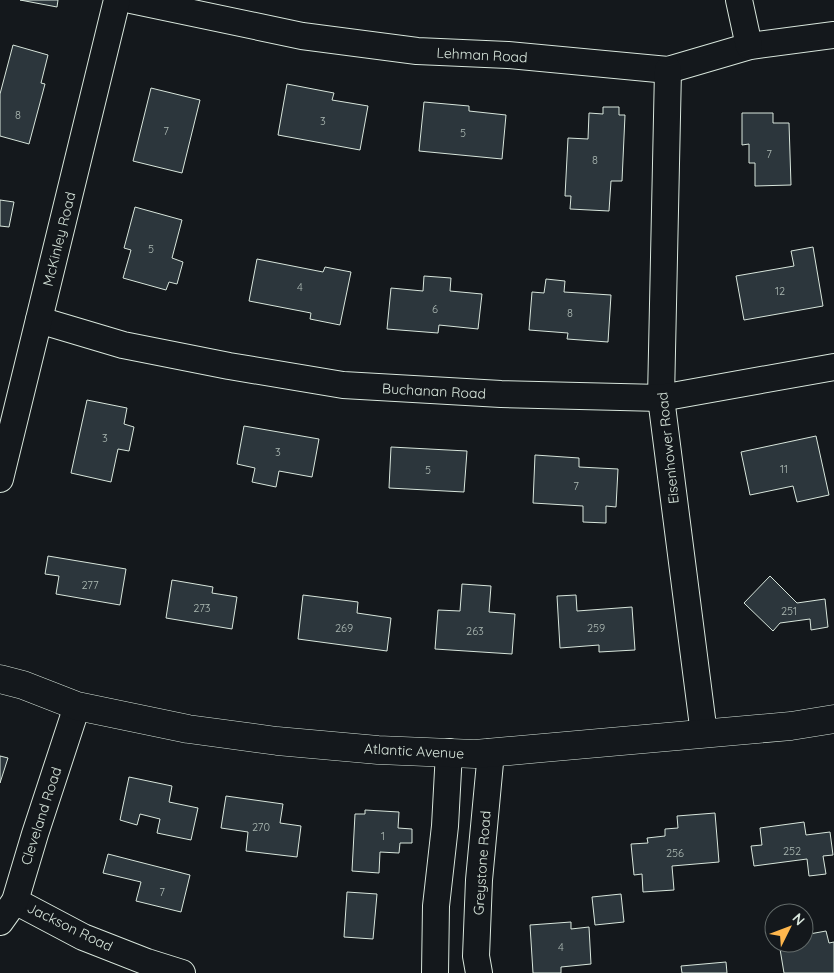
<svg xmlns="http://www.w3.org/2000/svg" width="834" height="973" viewBox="0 0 834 973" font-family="Quicksand,sans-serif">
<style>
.building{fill:#2c363c;stroke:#d8e6dc}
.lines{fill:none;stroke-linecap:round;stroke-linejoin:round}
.street-casing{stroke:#d8e6dc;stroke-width:28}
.primary-casing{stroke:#d8e6dc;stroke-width:29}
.street{stroke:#14181c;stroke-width:26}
.primary{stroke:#14181c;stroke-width:28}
.labels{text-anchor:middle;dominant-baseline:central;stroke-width:4;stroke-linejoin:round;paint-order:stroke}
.number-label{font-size:11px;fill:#adbab4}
.street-label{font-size:14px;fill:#d8e6dc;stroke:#14181c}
</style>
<rect width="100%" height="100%" fill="#14181c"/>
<g class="building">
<polygon points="20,0 58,0 57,7"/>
<polygon points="13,45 48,55 41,83 45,84 29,144 0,136 0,94"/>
<polygon points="287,84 334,93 332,100 368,106 360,150 278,135"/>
<polygon points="151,88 200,100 182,173 133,161"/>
<polygon points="424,102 469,106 469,111 506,115 502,159 419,151"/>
<polygon points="603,107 619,107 619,115 625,115 622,181 611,181 609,211 570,209 571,196 565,196 568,138 588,139 589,113 603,114"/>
<polygon points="742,113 773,113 773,123 789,123 791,185 755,186 755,163 749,163 749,144 742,145"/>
<polygon points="0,200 14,202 9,227 0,226"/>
<polygon points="135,207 182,220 172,258 183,262 177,284 169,282 166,290 123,278 131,250 124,248"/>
<polygon points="813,247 823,306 744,320 736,276 794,266 791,251"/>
<polygon points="257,259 323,272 325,267 351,272 340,325 310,319 311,313 249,301"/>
<polygon points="424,276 451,278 450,291 482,294 478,329 439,325 438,333 387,329 391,288 423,291"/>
<polygon points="546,279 565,281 564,292 611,295 608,342 567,339 568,333 529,330 532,292 544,293"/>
<polygon points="87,400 127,408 124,424 134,427 129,451 118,449 111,482 71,473"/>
<polygon points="244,426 319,439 312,477 279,471 276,487 252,482 255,468 237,464"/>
<polygon points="816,436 829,495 797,502 793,486 750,495 741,452"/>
<polygon points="391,447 467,451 464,492 389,488"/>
<polygon points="535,455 579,458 579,467 618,469 616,507 606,506 606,523 583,522 583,506 533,503"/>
<polygon points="48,556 126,569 120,605 56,594 59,576 45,574"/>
<polygon points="770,576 797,603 825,599 828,627 811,630 810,619 780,623 773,631 744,603"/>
<polygon points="172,580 213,587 212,593 237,597 232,629 166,618"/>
<polygon points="462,584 491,586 489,612 515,614 512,654 435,649 438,610 460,611"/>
<polygon points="303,595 358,602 357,613 391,618 387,651 298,639"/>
<polygon points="576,595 577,611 632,607 635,650 599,652 599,645 560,648 557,596"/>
<polygon points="0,756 8,758 0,783"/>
<polygon points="129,777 172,786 169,802 198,808 191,840 157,833 160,819 140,814 137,825 120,820"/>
<polygon points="226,796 283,804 280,823 301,826 297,857 246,851 248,832 221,828"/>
<polygon points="365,810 399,812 398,828 412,829 412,843 400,843 399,853 380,852 379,873 352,871 355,814 365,814"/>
<polygon points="715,813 719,862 672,866 674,890 643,892 642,874 634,875 631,844 648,843 647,838 665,836 665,829 678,828 677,816"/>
<polygon points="804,822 806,835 830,832 833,855 823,856 826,874 809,876 807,859 754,866 751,846 762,845 760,828"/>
<polygon points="108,854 190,875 181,912 136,901 141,882 103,873"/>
<polygon points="347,892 377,894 373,939 344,937"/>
<polygon points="621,894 624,922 595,925 592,897"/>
<polygon points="571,922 571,929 589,927 591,964 561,967 561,973 533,973 530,925"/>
<polygon points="826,931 829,943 834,942 834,973 784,973 779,943 804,943 804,935"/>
<polygon points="726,962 727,973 682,973 681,966"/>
</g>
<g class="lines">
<defs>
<g id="street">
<polyline points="131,0 302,36 417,51 508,55 668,70 750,46 834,35"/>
<polyline points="739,0 749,46"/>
<polyline points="668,70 661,398 704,734"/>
<polyline points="39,320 123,345 229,366 343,385 501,394 661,398 834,367"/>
<polyline points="0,479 117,0"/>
<polyline points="15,901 83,937 147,962 182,973"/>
<polyline points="0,922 15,901 35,834 77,706"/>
<polyline points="435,973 436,906 445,826 449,752"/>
<polyline points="479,973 476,956 479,880 491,752"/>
</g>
<polyline id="primary" points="0,679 23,685 77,706 188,729 277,741 378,750 475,754 791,726 834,719"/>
</defs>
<use href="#street" class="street-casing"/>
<use href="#primary" class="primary-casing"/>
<use href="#street" class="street"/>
<use href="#primary" class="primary"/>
</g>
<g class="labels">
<g class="number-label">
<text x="18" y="115">8</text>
<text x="323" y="121">3</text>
<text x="166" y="131">7</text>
<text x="463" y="133">5</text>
<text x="769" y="154">7</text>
<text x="595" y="160">8</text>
<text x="151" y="249">5</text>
<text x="300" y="287">4</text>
<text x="780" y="291">12</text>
<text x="435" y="309">6</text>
<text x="570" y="313">8</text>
<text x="105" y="438">3</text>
<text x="278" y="452">3</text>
<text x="784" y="469">11</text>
<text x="428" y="470">5</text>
<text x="576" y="486">7</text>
<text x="90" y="585">277</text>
<text x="202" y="608">273</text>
<text x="789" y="611">251</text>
<text x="344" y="628">269</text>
<text x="596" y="628">259</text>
<text x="475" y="631">263</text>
<text x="261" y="827">270</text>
<text x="383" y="836">1</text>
<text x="792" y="851">252</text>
<text x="675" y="853">256</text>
<text x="162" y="892">7</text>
<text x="561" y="947">4</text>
</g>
<g class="street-label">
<text transform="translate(482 55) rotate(3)">Lehman Road</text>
<text transform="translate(59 239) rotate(-76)">McKinley Road</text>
<text transform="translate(434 391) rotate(3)">Buchanan Road</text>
<text transform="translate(668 448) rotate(-96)">Eisenhower Road</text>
<text transform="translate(414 751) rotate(3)">Atlantic Avenue</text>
<text transform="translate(41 816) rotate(-72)">Cleveland Road</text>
<text transform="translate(482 863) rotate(-86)">Greystone Road</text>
<text transform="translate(70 927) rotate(26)">Jackson Road</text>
</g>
</g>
<g transform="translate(789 928) rotate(48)"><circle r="24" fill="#14181c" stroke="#626a69"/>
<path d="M0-4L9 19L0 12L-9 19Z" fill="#ffb74d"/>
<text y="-8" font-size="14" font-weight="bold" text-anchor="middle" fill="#d8e6dc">N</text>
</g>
</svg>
